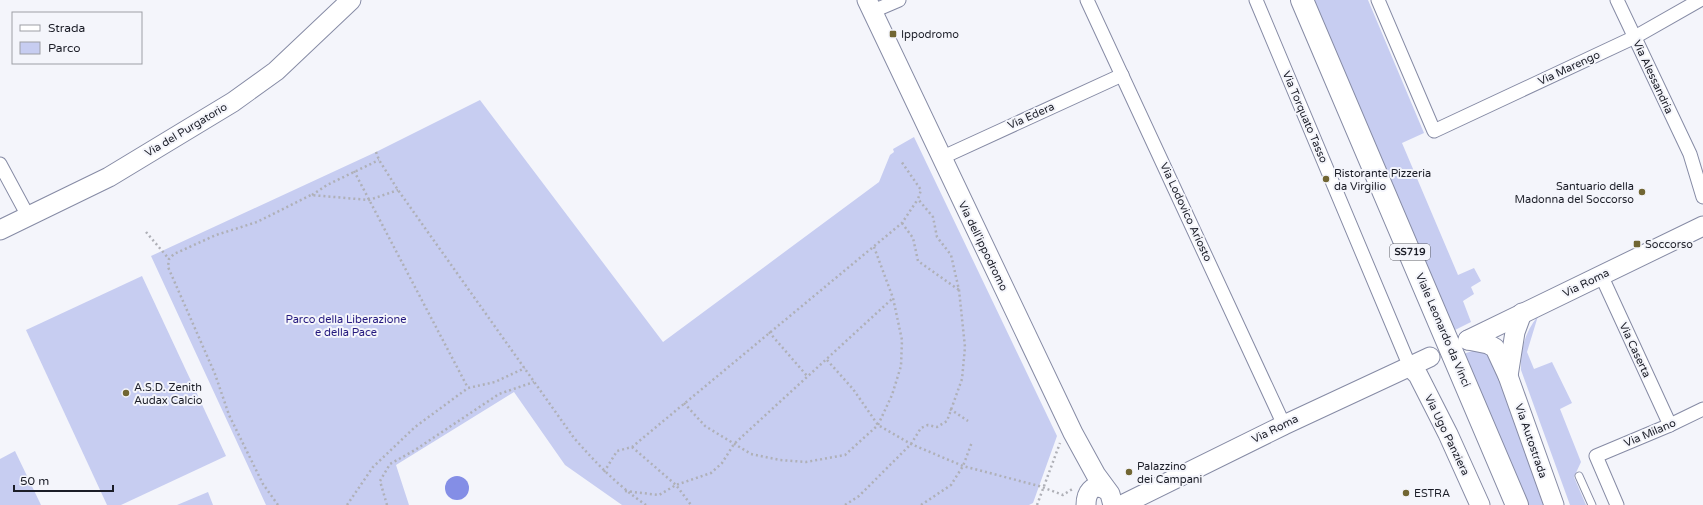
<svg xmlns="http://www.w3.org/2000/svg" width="1703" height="505" viewBox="0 0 1703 505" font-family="'Varela Round',sans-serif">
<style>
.green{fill:#c7cdf1}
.water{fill:#848ee6}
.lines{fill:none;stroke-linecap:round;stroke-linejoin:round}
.lane-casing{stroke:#868ba5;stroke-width:9}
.street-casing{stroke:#868ba5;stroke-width:15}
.secondary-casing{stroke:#868ba5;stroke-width:21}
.highway-casing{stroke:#868ba5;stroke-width:24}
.path{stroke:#afb0b7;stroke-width:2.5;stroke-dasharray:2 3;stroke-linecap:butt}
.lane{stroke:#fff;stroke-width:7}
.street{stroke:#fff;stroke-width:13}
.secondary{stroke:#fff;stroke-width:19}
.highway{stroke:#fff;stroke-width:22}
.poi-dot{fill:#716633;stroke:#f4f5fb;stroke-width:1.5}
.labels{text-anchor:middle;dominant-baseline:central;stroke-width:4;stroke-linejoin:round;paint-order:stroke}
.shield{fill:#f4f5fb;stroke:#5c5e67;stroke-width:1}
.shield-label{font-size:10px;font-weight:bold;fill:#1b1d27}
.poi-label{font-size:11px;fill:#1b1d27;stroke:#f4f5fb;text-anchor:start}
.street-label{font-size:11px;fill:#1b1d27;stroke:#f4f5fb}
.park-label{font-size:11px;fill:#251a7f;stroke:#f4f5fb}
</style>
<rect width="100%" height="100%" fill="#f4f5fb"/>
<g class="green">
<polygon points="1312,0 1368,0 1424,133 1402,143 1458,275 1474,268 1481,281 1471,287 1474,294 1463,301 1471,322 1453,331"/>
<polygon points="480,100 663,342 879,182 890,155 894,152 893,149 914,137 1057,436 1033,503 1029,505 622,505 565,465 514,392 396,465 409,505 266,505 151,256 376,152"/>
<polygon points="142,276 226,456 121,505 107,505 26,330"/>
<path d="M1538 316 1527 352 1534 369 1552 362 1572 403 1560 409 1581 462 1574 477 1586 505H1570L1521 370C1520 350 1525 332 1538 316Z"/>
<polygon points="1479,349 1492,355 1547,505 1528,505 1463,354"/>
<polygon points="15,451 41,505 0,505 0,459"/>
<polygon points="208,492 213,505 177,505"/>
</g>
<circle class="water" cx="457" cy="488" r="12"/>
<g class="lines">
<defs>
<polyline id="lane" points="1579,476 1592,505"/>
<g id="street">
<polyline points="1087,0 1284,425"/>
<polyline points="1256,0 1410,367"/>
<polyline points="1378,0 1434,131 1635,37 1700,0"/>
<polyline points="1617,0 1690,154 1703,197"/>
<polyline points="871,12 899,0"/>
<polyline points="941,158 1122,75"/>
<polyline points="0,164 28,216"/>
<polyline points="1601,275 1670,425"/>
<polyline points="1617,505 1596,456 1670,425 1703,409"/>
</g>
<g id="secondary">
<polyline points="867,0 1073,433 1096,475 1110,494 1113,505"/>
<polyline points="0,230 109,177 233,102 276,71 351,0"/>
<polyline points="1468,340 1703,226"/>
<polyline points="1468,340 1488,344 1495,348 1508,376 1554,505"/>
<polyline points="1410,367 1418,375 1448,434 1480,505"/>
<polyline points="1508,376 1515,332 1522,313"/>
<path d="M1086 505C1086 493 1092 483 1105 489"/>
<polyline points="1122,505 1284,425 1430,357"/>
</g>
<polyline id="highway" points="1302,0 1517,505"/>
</defs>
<use href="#lane" class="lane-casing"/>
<use href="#street" class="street-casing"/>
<use href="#secondary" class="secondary-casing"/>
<use href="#highway" class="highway-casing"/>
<g class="path">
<path d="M376 152 379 160 398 190 574 438C597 464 617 485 646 505"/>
<polyline points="354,171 468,388"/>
<polyline points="312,195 327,185 379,160"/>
<polyline points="902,223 913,238 918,261 959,290"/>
<polyline points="146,232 169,259"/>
<polyline points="769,332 808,377"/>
<polyline points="827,360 853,389 878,425 911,444 963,466 1039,486 1063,495 1074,488"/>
<polyline points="684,403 705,426 751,454 780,460 806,462 845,455 878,425 892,395 901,366 902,340 893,298 874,247"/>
<polyline points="950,409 968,421"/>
<polyline points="632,447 676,485 691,505"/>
<polyline points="604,472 617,451 632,447 902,223 918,199"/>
<polyline points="625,491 659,495 676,485 711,473 722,463 734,444 893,298"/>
<polyline points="278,505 263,484 229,415 215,374 168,267 169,259 174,254 216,235 257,222 311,195 369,200 398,190"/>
<polyline points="347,505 373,467 415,427 468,388 495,382 525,368"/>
<polyline points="387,505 380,481 390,464 415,450 499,394 534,382"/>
<polyline points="845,505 859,496 911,444 921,428 928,425 937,427 947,421 962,379 965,347 959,290 951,255 937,237 933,217 918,199 921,190 901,161"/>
<polyline points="921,505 951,485 963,466 972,442"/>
<polyline points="1037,505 1060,443"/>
</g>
<use href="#lane" class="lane"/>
<use href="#street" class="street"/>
<use href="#secondary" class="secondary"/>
<use href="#highway" class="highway"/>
</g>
<g class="poi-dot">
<rect x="889" y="30" width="8" height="8" rx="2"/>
<circle cx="1326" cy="179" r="4"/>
<circle cx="1642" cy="192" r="4"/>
<rect x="1633" y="240" width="8" height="8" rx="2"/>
<circle cx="126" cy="393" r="4"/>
<circle cx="1129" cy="472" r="4"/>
<circle cx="1406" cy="493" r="4"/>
</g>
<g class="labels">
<rect class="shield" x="1390" y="244" width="40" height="16" rx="3"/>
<g class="shield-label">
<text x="1410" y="252">SS719</text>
</g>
<g class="poi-label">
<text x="901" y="34">Ippodromo</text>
<text x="1334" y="173">Ristorante Pizzeria<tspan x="1334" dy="13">da Virgilio</tspan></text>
<text x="1634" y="186" text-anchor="end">Santuario della<tspan x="1634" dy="13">Madonna del Soccorso</tspan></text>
<text x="1645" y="244">Soccorso</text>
<text x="134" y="387">A.S.D. Zenith<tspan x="134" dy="13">Audax Calcio</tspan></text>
<text x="1137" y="466">Palazzino<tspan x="1137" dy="13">dei Campani</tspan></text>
<text x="1414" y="493">ESTRA</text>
</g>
<g class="street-label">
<text transform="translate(1569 68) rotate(-25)">Via Marengo</text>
<text transform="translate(1653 77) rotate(65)">Via Alessandria</text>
<text transform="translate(1031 116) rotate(-24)">Via Edera</text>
<text transform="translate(1305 117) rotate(67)">Via Torquato Tasso</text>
<text transform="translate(186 130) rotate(-31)">Via del Purgatorio</text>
<text transform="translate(1186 212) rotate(65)">Via Lodovico Ariosto</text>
<text transform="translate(983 246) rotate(64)">Via dell'ippodromo</text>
<text transform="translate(1586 283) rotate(-26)">Via Roma</text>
<text transform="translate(1443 330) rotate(67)">Viale Leonardo da Vinci</text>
<text transform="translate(1635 350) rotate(65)">Via Caserta</text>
<text transform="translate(1275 429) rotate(-26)">Via Roma</text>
<text transform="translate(1650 433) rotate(-23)">Via Milano</text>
<text transform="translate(1447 435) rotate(64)">Via Ugo Panziera</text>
<text transform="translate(1531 441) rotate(71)">Via Autostrada</text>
</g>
<g class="park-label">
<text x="346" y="319">Parco della Liberazione<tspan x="346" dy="13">e della Pace</tspan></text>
</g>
</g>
<rect x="12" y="12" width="130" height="52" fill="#f4f5fb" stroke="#9d9fa6"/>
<rect x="20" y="25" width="20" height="6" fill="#ffffff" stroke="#9d9fa6"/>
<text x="48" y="32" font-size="12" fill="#1b1d27">Strada</text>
<rect x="20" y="42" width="20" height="12" fill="#c7cdf1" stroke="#9d9fa6"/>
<text x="48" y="52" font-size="12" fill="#1b1d27">Parco</text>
<path d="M14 485v6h99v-6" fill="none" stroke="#1b1d27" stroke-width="2"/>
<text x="20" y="485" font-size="12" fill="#1b1d27" stroke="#f4f5fb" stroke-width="3" paint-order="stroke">50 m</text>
</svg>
